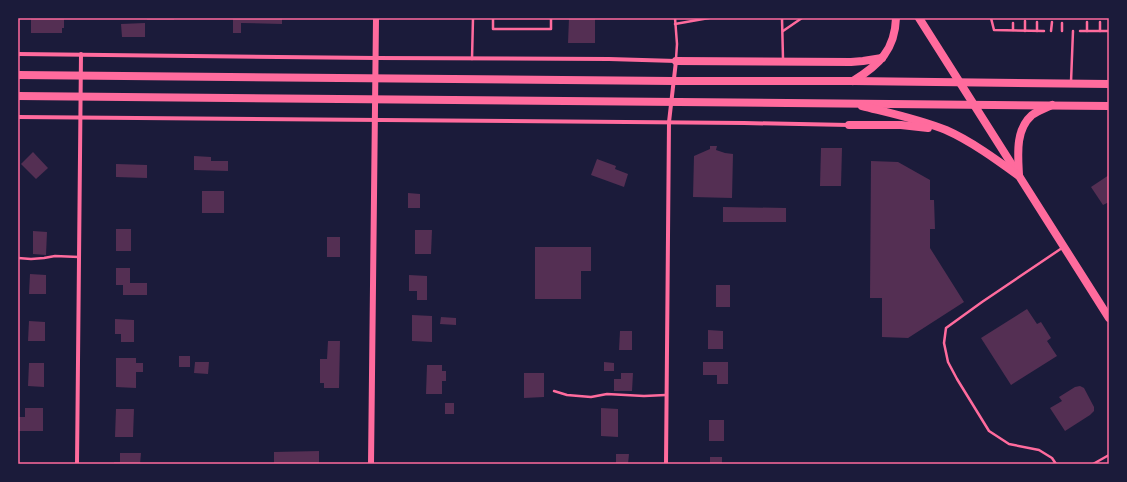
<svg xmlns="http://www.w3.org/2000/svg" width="1127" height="482" viewBox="0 0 1127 482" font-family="'Asap Condensed',sans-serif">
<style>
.building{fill:#542f53}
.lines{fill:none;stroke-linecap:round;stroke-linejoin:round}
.service{stroke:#ff6b9d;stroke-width:2.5}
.minor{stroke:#ff6b9d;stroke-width:4}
.tertiary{stroke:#ff6b9d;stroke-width:6}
.primary{stroke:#ff6b9d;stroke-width:8}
.trunk{stroke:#ff6b9d;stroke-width:8}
.neatline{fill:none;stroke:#ff6b9d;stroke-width:1.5}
</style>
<rect width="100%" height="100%" fill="#1b1b3a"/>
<g class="building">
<polygon points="31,18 64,18 64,28 62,28 62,33 31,33"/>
<rect x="147" y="18" width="27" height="2"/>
<polygon points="233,18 282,18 282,24 241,23 241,33 233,33"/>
<polygon points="569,18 595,18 595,43 568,43"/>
<polygon points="145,23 145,37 122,37 121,24"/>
<polygon points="710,146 717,146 716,150 725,153 733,154 732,198 693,197 694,156 710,149"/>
<polygon points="821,148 842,148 841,186 820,186"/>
<polygon points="33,152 48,168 36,179 21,164"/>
<polygon points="194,156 211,157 211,161 228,161 228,171 194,170"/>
<polygon points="597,159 616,166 615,169 628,174 624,187 591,175"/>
<polygon points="871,161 898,162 930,180 930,200 934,200 935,229 930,229 930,248 964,302 908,338 882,337 882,298 870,298"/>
<polygon points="116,164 147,165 147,178 116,177"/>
<polygon points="1109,175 1109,202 1103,205 1091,187"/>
<rect x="202" y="191" width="22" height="22"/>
<polygon points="408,193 420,194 420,208 408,208"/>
<polygon points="723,207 786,208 786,222 723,222"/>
<rect x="116" y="229" width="15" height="22"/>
<polygon points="415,230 432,230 431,254 415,254"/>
<polygon points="33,231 47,232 46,255 33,254"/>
<rect x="327" y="237" width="13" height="20"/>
<polygon points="535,247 591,247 591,271 581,271 581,299 535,299"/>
<polygon points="116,268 130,268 130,283 147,283 147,295 123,295 123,285 116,285"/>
<polygon points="30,274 46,275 46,294 29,294"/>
<polygon points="409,275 427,276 427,300 417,300 417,291 409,291"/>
<rect x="716" y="285" width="14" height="22"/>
<polygon points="1027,309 1037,324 1041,322 1051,338 1047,341 1057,356 1011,385 981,338"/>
<polygon points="412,315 432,316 432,342 412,341"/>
<polygon points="441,317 456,318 456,325 440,324"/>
<polygon points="115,319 134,320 134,342 121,342 121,334 115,334"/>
<polygon points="29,321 45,322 45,341 28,341"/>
<polygon points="708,330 723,331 723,349 708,349"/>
<polygon points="620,331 632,331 632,350 619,350"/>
<polygon points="328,341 340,341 339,388 324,388 324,383 320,383 320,359 327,359"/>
<rect x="179" y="356" width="11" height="11"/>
<polygon points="116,358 136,358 136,363 143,363 143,372 136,372 136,388 116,387"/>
<polygon points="195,362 209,362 208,374 194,373"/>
<polygon points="604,362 614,363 614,371 604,371"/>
<polygon points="703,362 728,362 728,384 717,384 717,375 703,375"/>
<polygon points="29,363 44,363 44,387 28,386"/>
<polygon points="427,365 442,365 442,371 446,371 446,381 442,381 442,394 426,394"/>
<polygon points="524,373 544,373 544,397 524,398"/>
<polygon points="621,373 633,373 632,391 614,391 614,379 621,379"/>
<polygon points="1080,386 1084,388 1094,407 1094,411 1090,415 1065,431 1050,408 1062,401 1059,397 1075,387"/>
<rect x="445" y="403" width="9" height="11"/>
<polygon points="25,408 43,408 43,431 18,431 18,417 25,417"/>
<polygon points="601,408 618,409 618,437 601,436"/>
<polygon points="116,409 134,409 133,437 115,437"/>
<rect x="709" y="420" width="15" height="21"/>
<polygon points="319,451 319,464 274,464 274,452"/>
<polygon points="120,453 141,453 140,464 114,464 114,462 120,462"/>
<polygon points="616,454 629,454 628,464 616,464"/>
<rect x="710" y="457" width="12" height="7"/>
</g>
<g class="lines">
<g class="service">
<polyline points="493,18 493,29 551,29 551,18"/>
<polyline points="675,18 677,44 676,59"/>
<polyline points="782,18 783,59"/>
<polyline points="991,18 994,30 1044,31"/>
<polyline points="1037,22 1037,31"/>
<polyline points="1100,22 1100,31"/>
<polyline points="675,24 709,18"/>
<polyline points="1013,30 1013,23"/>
<polyline points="783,31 802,18"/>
<polyline points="1025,31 1025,21"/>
<polyline points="1051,31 1052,22"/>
<polyline points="1062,31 1062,23"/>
<polyline points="1080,31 1109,31"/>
<polyline points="1087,31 1087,22"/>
<polyline points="472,59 473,18"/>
<polyline points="1071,82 1073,31"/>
<polyline points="18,258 31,259 44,258 55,256 79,257"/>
<polyline points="554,391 567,395 591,397 607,394 644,396 666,395"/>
<polyline points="1056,464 1052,458 1039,450 1009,444 989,431 957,379 948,362 944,343 946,328 982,302 1062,248"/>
<polyline points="1093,464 1109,455"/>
</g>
<g class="minor">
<polyline points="18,54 376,58 609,59 676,61 669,122 666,464"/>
<polyline points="18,117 744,123 849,125"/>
<polyline points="77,464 81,54"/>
</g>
<polyline class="tertiary" points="371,464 376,18"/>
<g class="primary">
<polyline points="919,18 1109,318"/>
<path d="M853 81C879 65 895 50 896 18"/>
<path d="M1019 175C1018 155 1015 130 1032 115 1038 111 1046 108 1052 105"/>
</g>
<g class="trunk">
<polyline points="676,61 851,62 863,61 882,58"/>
<polyline points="18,75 673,81 853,81 1109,84"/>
<polyline points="18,96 1109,106"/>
<path d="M862 106C890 113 919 119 946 130 971 141 997 160 1019 176"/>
<polyline points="849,125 901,125 928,128"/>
</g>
</g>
<rect width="1127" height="482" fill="none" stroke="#1b1b3a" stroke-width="38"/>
<rect x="19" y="19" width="1089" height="444" class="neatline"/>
</svg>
